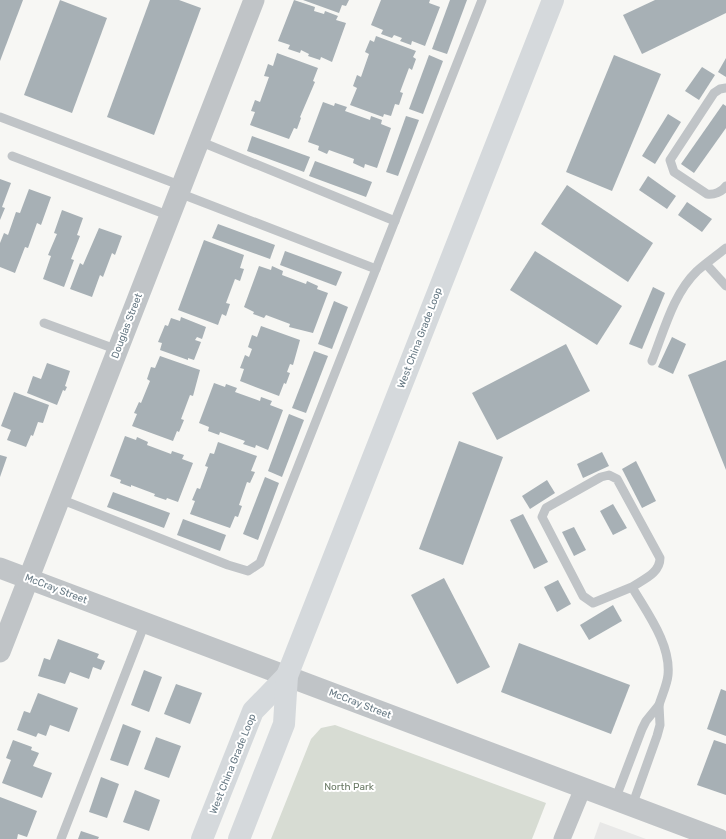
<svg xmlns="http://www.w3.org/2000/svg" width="726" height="839" viewBox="0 0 726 839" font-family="Rubik,sans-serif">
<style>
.built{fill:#e8e8e7}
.green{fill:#d7dcd3}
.building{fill:#a7b0b5}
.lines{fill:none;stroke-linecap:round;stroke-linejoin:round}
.service{stroke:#c0c4c7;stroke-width:9}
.minor{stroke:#c0c4c7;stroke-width:17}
.tertiary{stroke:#c0c4c7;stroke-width:21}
.secondary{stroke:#d5d9dc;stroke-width:22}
.labels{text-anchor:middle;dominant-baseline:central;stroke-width:4;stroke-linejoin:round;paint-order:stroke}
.street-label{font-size:10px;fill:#677984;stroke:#fff}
.park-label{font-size:10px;fill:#6b7b66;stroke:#fff}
</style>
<rect width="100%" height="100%" fill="#f7f7f4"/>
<polygon class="built" points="600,822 646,839 594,839"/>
<polygon class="green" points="335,725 546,803 532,839 271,839 311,739 321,728"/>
<g class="building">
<polygon points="0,0 23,0 0,61"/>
<polygon points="60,0 107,18 72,113 24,95"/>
<polygon points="150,0 179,0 201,8 154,135 107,117"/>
<polygon points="294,0 315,7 314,11 324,14 325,11 338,16 336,20 346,23 332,62 321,57 320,60 308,56 309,54 301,50 300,53 288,49 290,45 278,41"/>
<polygon points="303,0 349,0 346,6 342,5 339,13"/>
<polygon points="381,0 430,0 429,3 440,7 425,46 412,41 411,45 400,41 402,38 394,35 392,38 381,34 383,30 371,25"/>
<polygon points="450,0 467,0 447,54 432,49"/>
<polygon points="655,0 726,0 726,13 642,54 623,15"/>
<polygon points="376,36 416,51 413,57 416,59 412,70 409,68 400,92 403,93 399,105 395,104 391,116 384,114 383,117 350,105 357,88 353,86 357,75 361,77 369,54 365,52 370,40 374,42"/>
<polygon points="277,53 318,68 313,81 315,82 300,117 301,118 297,129 294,128 289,139 250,125 255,112 251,111 255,100 260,102 269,77 264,76 268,64 273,66"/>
<polygon points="429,55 443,61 423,114 409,109"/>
<polygon points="614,55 661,74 612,191 566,172"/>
<polygon points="726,58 726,77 718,72"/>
<polygon points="702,67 715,75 699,100 685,91"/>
<polygon points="323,102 334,106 335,103 347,107 345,111 370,120 371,116 382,120 381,124 391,128 377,168 365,164 364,168 353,163 354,159 329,150 327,154 318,150 319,146 308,142"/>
<polygon points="723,104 726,106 726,128 694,173 681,164"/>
<polygon points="668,114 681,122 655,164 642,156"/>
<polygon points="406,116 419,120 398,176 386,172"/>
<polygon points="252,136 310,157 304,172 247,151"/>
<polygon points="315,161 372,182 366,197 309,176"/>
<polygon points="648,176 676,196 667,209 639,190"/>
<polygon points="0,179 11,183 2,207 5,208 0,220"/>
<polygon points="567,185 653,243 628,282 541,224"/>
<polygon points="29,189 51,197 41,225 37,223 28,248 25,247 15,273 0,267 0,243 4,233 8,235 16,212 20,213"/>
<polygon points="687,202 712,219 702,232 678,215"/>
<polygon points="62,210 83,218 77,235 80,236 71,259 74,260 64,287 43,279 51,256 48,255 57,234 54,233"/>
<polygon points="218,224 275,245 270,259 212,238"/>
<polygon points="99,228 122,236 115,255 112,253 103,277 100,275 92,297 70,289 80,263 83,265"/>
<polygon points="204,240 244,255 240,268 244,269 240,281 235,279 226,303 230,304 226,316 222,314 218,325 178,310"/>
<polygon points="285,251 342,272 336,286 280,265"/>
<polygon points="535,251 622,306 597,345 510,290"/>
<polygon points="259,266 271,270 272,266 283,271 282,275 306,284 307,281 318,286 317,289 328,293 313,333 289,327 290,324 266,315 264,318 253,314 254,312 244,307"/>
<polygon points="653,287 665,293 642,349 629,344"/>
<polygon points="334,301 348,307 332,349 318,344"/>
<polygon points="181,317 206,327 202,339 197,337 195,340 201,342 194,360 188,358 188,360 160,350 162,343 158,342 165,325 168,326 171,318 180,321"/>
<polygon points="261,326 300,340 293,365 290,364 287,372 290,373 286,384 284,383 279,396 240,381 244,369 240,368 245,355 249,357 252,349 248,347 252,335 257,337"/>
<polygon points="672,337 686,344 673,374 658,367"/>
<polygon points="566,344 590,391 497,440 472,393"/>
<polygon points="314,351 328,356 306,413 292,408"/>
<polygon points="160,356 200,370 193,396 190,395 181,419 184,420 179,432 177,431 173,441 132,426 137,414 134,413 139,402 141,403 150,381 147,379 151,367 155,368"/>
<polygon points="726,360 726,470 688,375"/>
<polygon points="47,363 70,371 65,386 67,387 65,391 63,390 57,405 27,393 33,376 41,379"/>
<polygon points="214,383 225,387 226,384 237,388 235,392 260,401 261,397 272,401 270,405 283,410 268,450 256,445 255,448 243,444 245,441 220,432 219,435 208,431 209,427 199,423"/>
<polygon points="14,392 49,405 43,423 38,422 33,436 31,435 26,447 7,440 11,430 1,426"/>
<polygon points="289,414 304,420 282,477 268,471"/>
<polygon points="125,436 136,440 137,437 148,442 147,445 171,454 172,451 184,455 182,459 193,463 178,502 167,498 166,500 154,496 155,494 131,485 131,487 120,483 121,480 110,476"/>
<polygon points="459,441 503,457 463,565 419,549"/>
<polygon points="218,442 257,456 251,471 255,472 250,483 247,482 239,505 242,506 238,517 235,516 230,528 190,514 195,501 192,500 197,488 200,489 208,467 205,466 210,453 214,454"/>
<polygon points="602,452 609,466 583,478 577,464"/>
<polygon points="0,455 7,457 0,477"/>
<polygon points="636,461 656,501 642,508 622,469"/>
<polygon points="265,477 279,483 258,540 243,534"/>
<polygon points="547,480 555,493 530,509 522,496"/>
<polygon points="113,492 170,513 164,528 107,507"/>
<polygon points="613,504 627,528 613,535 600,511"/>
<polygon points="523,514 548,562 534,569 510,520"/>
<polygon points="183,519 226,535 220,551 177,535"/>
<polygon points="574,527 586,550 574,556 562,532"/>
<polygon points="444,578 490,667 457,684 411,595"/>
<polygon points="558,580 571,604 557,612 544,587"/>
<polygon points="613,605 622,621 589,640 580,625"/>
<polygon points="58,639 99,654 97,658 105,661 101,670 93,667 89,679 70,672 65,684 38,676 44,658 50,660"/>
<polygon points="519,643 630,685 611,734 501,692"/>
<polygon points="144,670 162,677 149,712 131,705"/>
<polygon points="176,684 202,693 190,724 164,714"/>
<polygon points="721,689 726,691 726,736 707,729"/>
<polygon points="38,693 78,708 69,732 50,725 46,736 38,733 36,737 17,730 24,711 30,713"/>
<polygon points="123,724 141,731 128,766 110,760"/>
<polygon points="156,737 181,746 169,778 144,769"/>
<polygon points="13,740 32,747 31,750 39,753 33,766 52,773 42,798 2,783 11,760 6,758"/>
<polygon points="714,740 726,744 726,795 697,785"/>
<polygon points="101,777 119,784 107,818 89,812"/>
<polygon points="135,790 160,800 149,831 123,822"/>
<polygon points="0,797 37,811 27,837 18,834 17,839 0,839"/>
<polygon points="81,831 99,837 98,839 78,839"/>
</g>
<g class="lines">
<g class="service">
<path d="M726 88 720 89 714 93 670 160 674 172 707 194C714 195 722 192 726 186"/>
<polyline points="0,117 182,186"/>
<polyline points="199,141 395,221"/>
<polyline points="12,156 170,216"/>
<polyline points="179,193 376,269"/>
<polyline points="706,264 726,286"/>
<polyline points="44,323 118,350"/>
<path d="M652 361C664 331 673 294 697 271 706 263 716 256 726 248"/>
<polyline points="60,499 228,565 248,571 260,563 482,0"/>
<path d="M632 587 593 603 583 596 542 517 546 508 601 477 609 475 617 479 660 558C660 573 644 579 632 587 647 613 671 644 668 675 667 685 662 695 659 705"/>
<polyline points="615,800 642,729 646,721 659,705 660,725 657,736 632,806"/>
<polyline points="61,839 145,623"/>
</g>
<polyline class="minor" points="562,839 583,788"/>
<g class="tertiary">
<polyline points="0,568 719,839"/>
<polyline points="0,652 254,0"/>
</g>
<g class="secondary">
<polyline points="202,839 253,711 287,676"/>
<polyline points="239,839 284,724 287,676 553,0"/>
</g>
</g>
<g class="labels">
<g class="street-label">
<text transform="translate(127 326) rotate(-69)">Douglas Street</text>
<text transform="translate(420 338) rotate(-69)">West China Grade Loop</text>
<text transform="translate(56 589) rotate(21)">McCray Street</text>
<text transform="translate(360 704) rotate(21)">McCray Street</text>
<text transform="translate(233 764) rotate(-68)">West China Grade Loop</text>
</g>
<g class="park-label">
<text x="349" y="787">North Park</text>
</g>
</g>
</svg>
